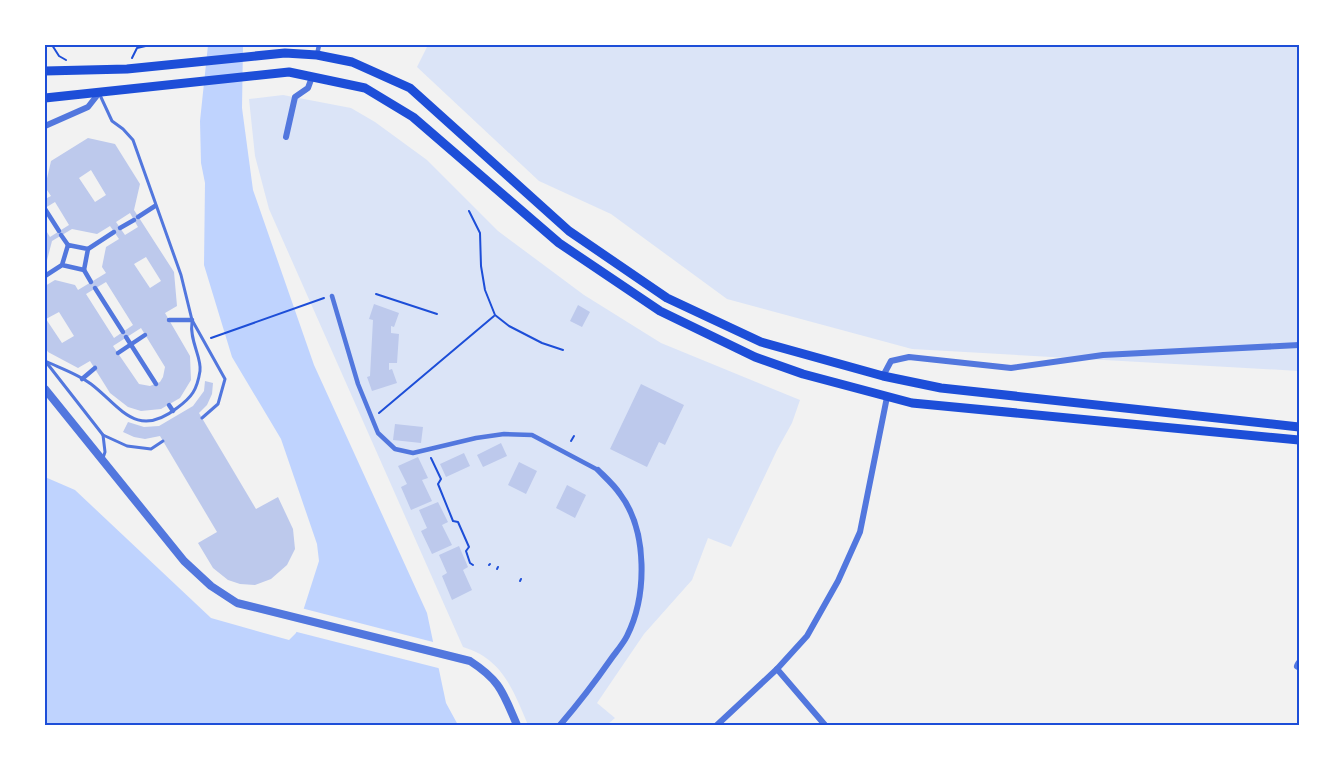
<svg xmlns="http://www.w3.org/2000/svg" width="1344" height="770" viewBox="0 0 1344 770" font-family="'Fira Sans',sans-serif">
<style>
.green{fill:#dbe4f7}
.water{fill:#bfd3fe}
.pier{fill:#f2f2f2}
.building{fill:#bdc9ec;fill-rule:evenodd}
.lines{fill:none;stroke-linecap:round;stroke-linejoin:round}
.path{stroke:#1d4ed8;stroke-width:2}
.service{stroke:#5277de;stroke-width:3}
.pedestrian{stroke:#5277de;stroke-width:4.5}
.minor{stroke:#5277de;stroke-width:6}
.tertiary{stroke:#5277de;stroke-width:8}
.primary{stroke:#1d4ed8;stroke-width:9}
.neatline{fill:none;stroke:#1d4ed8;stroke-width:2}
</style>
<rect width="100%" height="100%" fill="#f2f2f2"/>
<g class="green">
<polygon points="428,45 1299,45 1299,371 912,349 727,299 611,214 539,181 417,67"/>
<path d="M283 95 351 108 375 122 427 160 498 231 584 295 661 343 800 400 792 423 777 450 731 547 708 538 692 580 644 634 597 703 615 718 607 725H528C513 690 503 659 463 647L269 209 255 156 249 99Z"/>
</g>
<polygon class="water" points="208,45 243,45 242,108 253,190 314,365 427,613 446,703 458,725 45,725 45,477 75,490 211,618 289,640 296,633 319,561 317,544 281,439 232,357 204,265 205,183 201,163 200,121"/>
<polygon class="pier" points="301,608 437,643 442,669 293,631"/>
<g class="building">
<path d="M88 138 115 144 140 184 134 210 174 272 177 306 165 313 190 356 191 380 180 398 161 409 141 411 128 407 110 393 90 361 78 368 48 352 45 347V286L55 280 75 285 78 290 106 273 102 267 106 247 119 239 110 226 97 234 72 229 52 241 45 268V229L50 237 69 225 55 202 45 208V199L51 196 45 187 51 161ZM91 170 106 195 95 202 79 178ZM130 213 138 227 125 235 116 222ZM146 257 161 281 150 288 134 264ZM106 282 133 325 114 338 86 294ZM59 312 74 336 62 343 46 319ZM141 328 165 367 163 377 160 382 150 386 139 384 113 346Z"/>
<polygon points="374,304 399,313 394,327 391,326 391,333 399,334 397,363 389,363 389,370 392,369 397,383 372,391 367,377 370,376 373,320 369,319"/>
<polygon points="578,305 590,312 582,327 570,321"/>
<polygon points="205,381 213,383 212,394 207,405 199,413 256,509 278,497 293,529 295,549 287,565 271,579 255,585 240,584 228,580 213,568 198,543 217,532 160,436 145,439 134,437 123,432 128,422 144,427 159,426 193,406 204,391"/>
<polygon points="641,384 684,405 665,445 659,442 647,467 610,449"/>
<polygon points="395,424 423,427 421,443 393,440"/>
<polygon points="501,443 507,456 483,467 477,455"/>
<polygon points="464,453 470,466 446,477 440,464"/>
<polygon points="418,457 428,478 422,480 432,501 411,510 401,487 407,484 398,466"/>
<polygon points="519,462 537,471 526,494 508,485"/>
<polygon points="567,485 586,495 575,518 556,508"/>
<polygon points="438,502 448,522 442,525 452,545 432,554 421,531 427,528 419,510"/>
<polygon points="459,546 468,567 463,570 472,590 452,600 442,576 447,573 439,555"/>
</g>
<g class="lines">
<g class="path">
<polyline points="52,45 59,56 66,60"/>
<polyline points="132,58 137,48 150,45"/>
<polyline points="469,211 480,233 481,266 485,290 495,315 509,326 542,343 563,350"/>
<polyline points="376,294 437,314"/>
<polyline points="211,338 324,298"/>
<polyline points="379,413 494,316"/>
<polyline points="571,441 574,436"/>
<polyline points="431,458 441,479 438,484 453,521 458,522 469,547 466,551 470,563 473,565"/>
<polyline points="489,565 490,564"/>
<polyline points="497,569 498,567"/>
<polyline points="520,581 521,579"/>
</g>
<g class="service">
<polyline points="99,93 112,121 123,129 133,140 181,275 192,320 225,379 218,404 202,418"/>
<path d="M45 361C60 368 78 374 91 384 120 406 136 440 177 408 192 397 197 390 200 371 202 358 189 340 192 322"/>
<polyline points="46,362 103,435 105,452 103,458"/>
<polyline points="103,435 127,446 151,449 163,441"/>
</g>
<g class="pedestrian">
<polyline points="317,55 319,45"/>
<polyline points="45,209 59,231"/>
<polyline points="138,217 155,206"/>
<polyline points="120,228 134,220"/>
<polyline points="61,235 68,245"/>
<polyline points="88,249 114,232"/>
<polyline points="84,270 91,282"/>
<polyline points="45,276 62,265 68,245 88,249 84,270 62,265"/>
<polyline points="95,288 123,332"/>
<polyline points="332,296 358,384 378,433 395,449 413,453 476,438 504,434 532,435 598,470"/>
<polyline points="169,320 192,320"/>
<polyline points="126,337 156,384"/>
<polyline points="118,353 145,335"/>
<polyline points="82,379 95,368"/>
<polyline points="169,405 173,411"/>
</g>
<g class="minor">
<polyline points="45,126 88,107 99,93"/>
<polyline points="286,137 295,97 308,88 312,77"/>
<polyline points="883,376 891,361 909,357 1011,368 1103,355 1299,345"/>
<polyline points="777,669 825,725"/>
<path d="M560 725C578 704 595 682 611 659 616 652 623 644 627 636 647 596 648 531 620 494 614 485 606 478 598 470"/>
<polyline points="717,725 777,669 807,636 838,581 860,532 887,397"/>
</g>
<g class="tertiary">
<path d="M45 389 184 561 211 586 237 603 470 661C501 681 503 693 517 725"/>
<polyline points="1298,666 1299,664"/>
</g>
<g class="primary">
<polyline points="45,71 127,69 285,53 317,55 352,62 410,88 569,231 667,298 761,342 883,376 941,388 1299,427"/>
<polyline points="45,98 289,72 365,88 413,117 559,243 660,311 755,357 803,374 912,403 1299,440"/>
</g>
</g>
<rect width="1344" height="770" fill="none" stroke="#ffffff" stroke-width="93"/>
<rect x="46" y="46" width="1252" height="678" class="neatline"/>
</svg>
